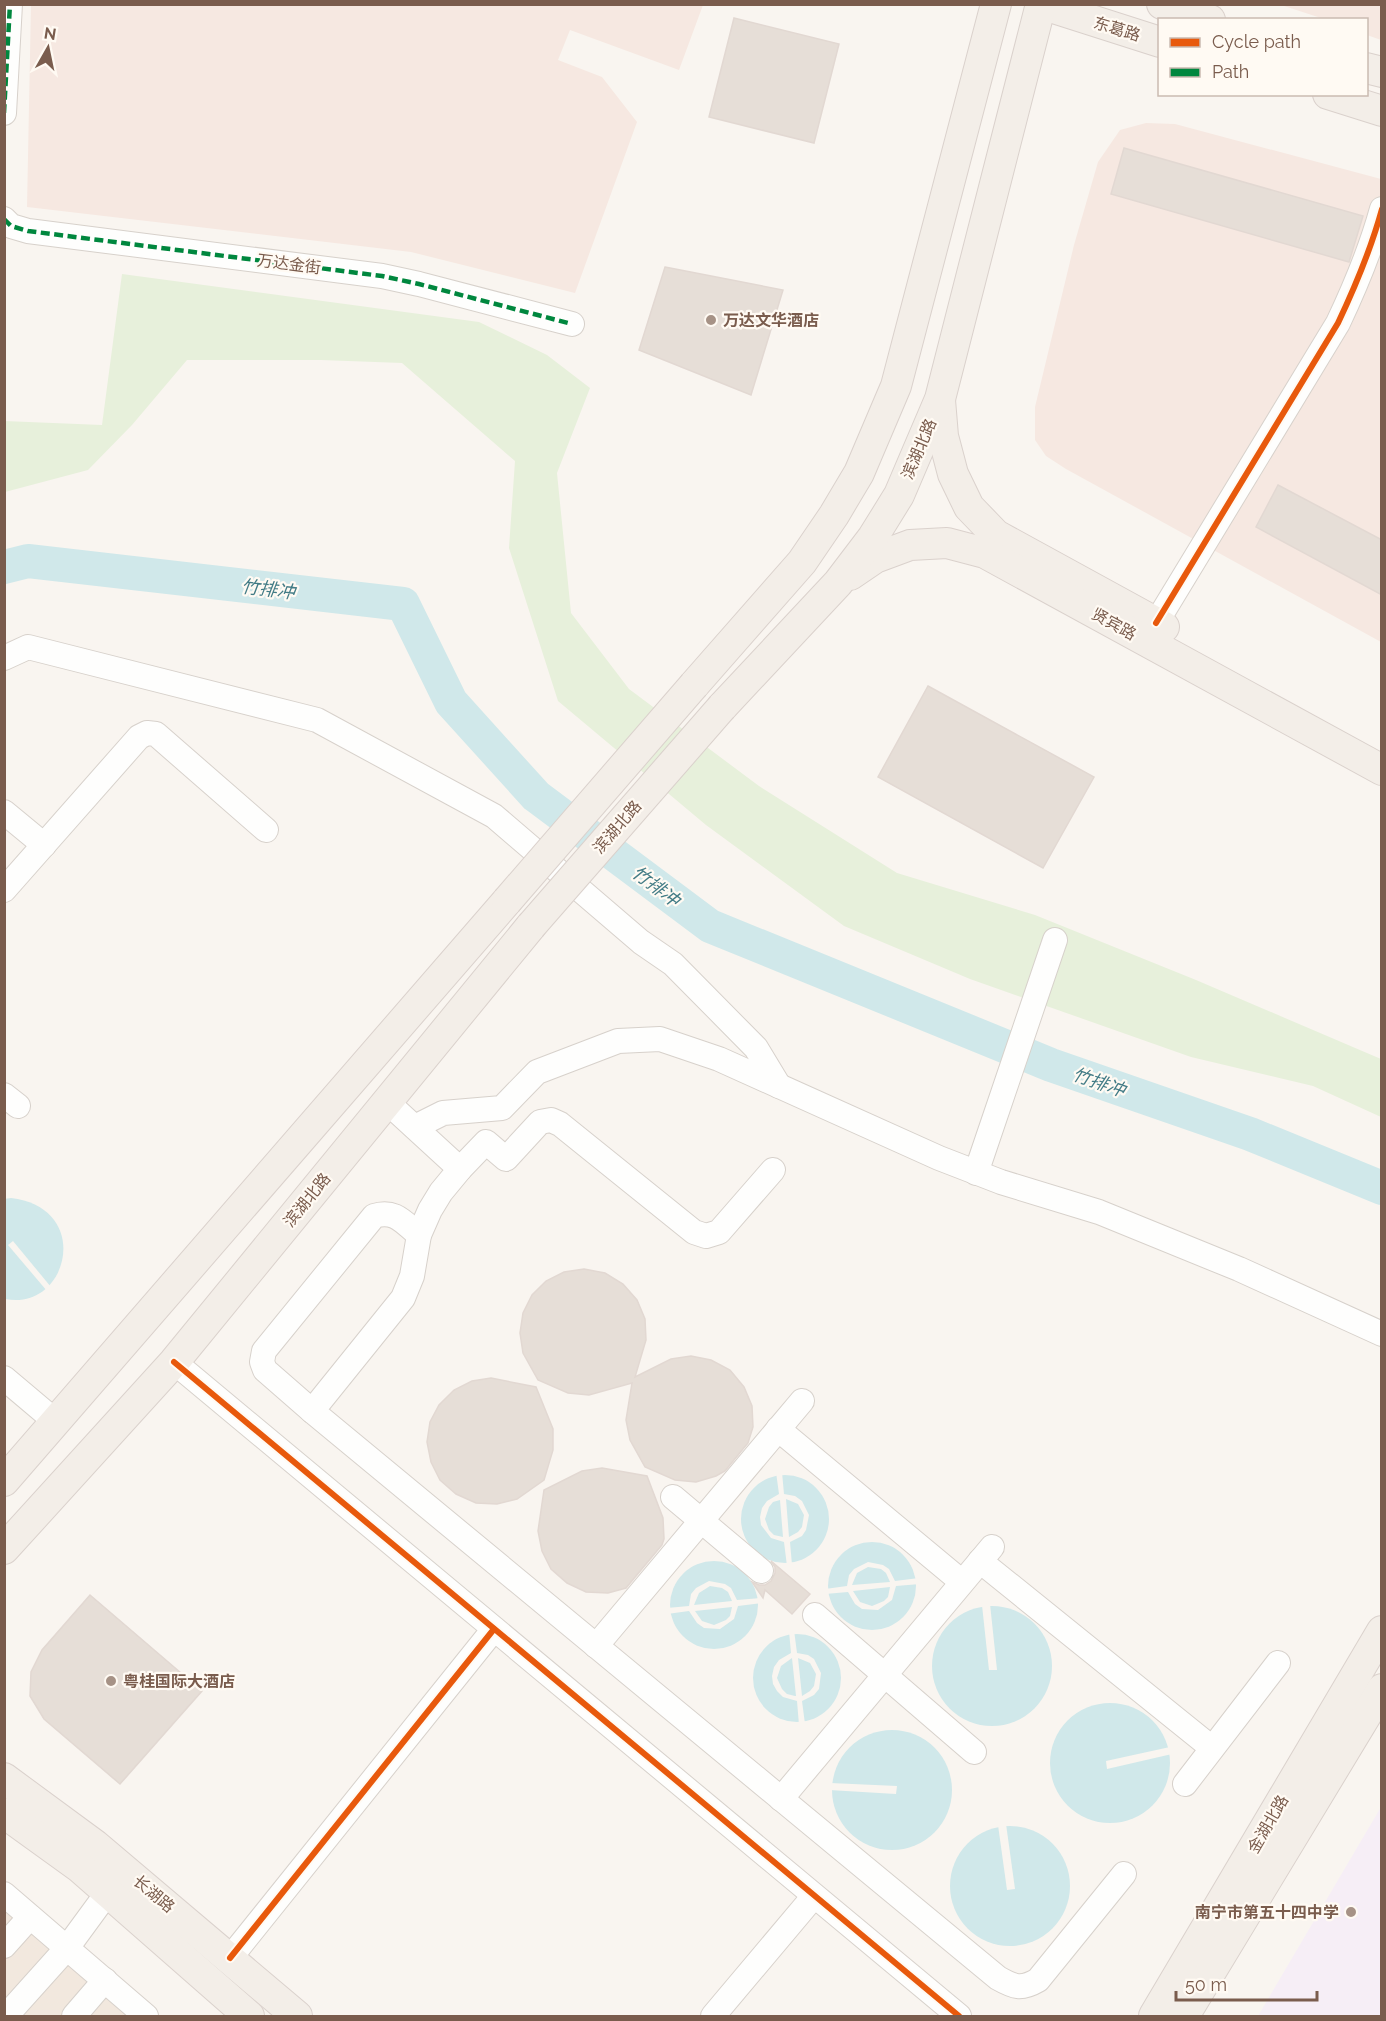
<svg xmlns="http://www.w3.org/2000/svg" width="1386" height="2021" viewBox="0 0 1386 2021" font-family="Raleway,'Noto Sans SC',sans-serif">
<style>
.residential{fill:#f2e8de}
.commercial{fill:#f6e8e1}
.education{fill:#f6eef6}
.green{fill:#e7f0db}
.water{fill:#d0e8ea}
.pier{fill:#f9f5f0;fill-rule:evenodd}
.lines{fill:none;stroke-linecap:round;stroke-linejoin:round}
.river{stroke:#d0e8ea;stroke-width:34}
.building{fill:#e6ded7;stroke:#e2d8d2;stroke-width:1.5}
.minor-casing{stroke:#d7d1cb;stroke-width:26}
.major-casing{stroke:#dad1cc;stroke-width:32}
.minor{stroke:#fefefd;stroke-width:24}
.major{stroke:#f3eee8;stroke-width:30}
.major-bridge-casing{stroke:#dad1cc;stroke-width:32;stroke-linecap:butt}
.major-bridge{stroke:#f3eee8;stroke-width:30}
.quiet{stroke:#00873e;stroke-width:4.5;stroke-dasharray:9 4.5;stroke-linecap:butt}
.cycleway-casing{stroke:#fffaf3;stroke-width:10}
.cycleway{stroke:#e8590c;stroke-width:6}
.poi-dot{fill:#a69286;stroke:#fffaf3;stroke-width:2}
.labels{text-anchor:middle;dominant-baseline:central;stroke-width:4.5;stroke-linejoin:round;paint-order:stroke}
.street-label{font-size:16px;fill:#7a5c4d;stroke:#fffaf3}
.poi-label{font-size:16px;font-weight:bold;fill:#7a5c4d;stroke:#fffaf3;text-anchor:start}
.water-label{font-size:18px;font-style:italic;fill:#437c86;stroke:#fffaf3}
</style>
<rect width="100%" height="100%" fill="#f9f5f0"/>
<polygon class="residential" points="5,1885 157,2016 5,2016"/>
<g class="commercial">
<polygon points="31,5 31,4 703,5 679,70 570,30 558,60 602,77 637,122 575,293 411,252 27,207"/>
<polygon points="1281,5 1381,5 1381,40 1367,35 1366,20 1324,19"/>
<polygon points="1146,123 1175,124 1381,179 1381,642 1066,469 1046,456 1035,440 1035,407 1074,245 1098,162 1120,130"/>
</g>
<polygon class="education" points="1381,1807 1381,2016 1258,2016"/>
<polygon class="green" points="122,274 479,322 547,355 590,388 557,473 571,613 629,689 759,786 897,873 1035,915 1196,980 1381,1059 1381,1117 1313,1086 1191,1057 970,979 844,926 706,825 558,701 509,548 515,461 402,363 321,360 187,360 132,425 88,470 5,492 4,421 102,425"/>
<g class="water">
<path d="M11 1198C94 1208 68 1312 5 1299L4 1199Z"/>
<circle cx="785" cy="1519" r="44"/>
<circle cx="872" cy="1586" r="44"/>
<circle cx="714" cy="1605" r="44"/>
<circle cx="992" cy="1666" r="60"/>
<circle cx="797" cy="1678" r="44"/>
<circle cx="1110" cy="1763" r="60"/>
<circle cx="892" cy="1790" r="60"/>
<circle cx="1010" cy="1886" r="60"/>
</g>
<g class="pier">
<polygon points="13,1241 51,1287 47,1291 8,1245"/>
<path d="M776 1472H782L784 1494 795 1496 802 1501 809 1515 806 1530 802 1536 790 1542 792 1565 787 1566 784 1542 771 1538 761 1525 760 1517 762 1508 767 1501 779 1494ZM786 1499 798 1504 804 1515 802 1527 798 1532 789 1537ZM780 1500 783 1537 774 1535 769 1530 765 1519 769 1507 773 1502Z"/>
<path d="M868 1562 883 1565 889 1569 895 1581 919 1578 920 1584 896 1586 892 1600 878 1610 862 1609 855 1604 848 1592 825 1594V1589L847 1586 849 1575 854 1569ZM868 1567 881 1569 886 1573 890 1582 852 1585 857 1573ZM890 1587 888 1597 884 1601 872 1606 860 1602 853 1591Z"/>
<path d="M709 1581 725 1584 731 1588 737 1600 761 1598 762 1603 738 1606 734 1619 720 1629 704 1628 697 1623 689 1611 667 1614V1608L689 1606 691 1594 696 1588ZM710 1586 722 1588 728 1592 732 1601 694 1605 699 1593ZM732 1607 730 1616 726 1620 714 1625 702 1621 695 1611Z"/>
<polygon points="990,1604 997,1670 989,1670 982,1605"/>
<path d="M794 1630 797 1653 808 1655 814 1659 821 1673 819 1689 814 1695 802 1701 805 1724 799 1725 797 1701 783 1697 777 1691 773 1684 772 1676 774 1667 779 1660 791 1653 789 1631ZM792 1658 796 1696H795L787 1694 782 1689 777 1678 781 1666ZM798 1658 810 1663 816 1674 814 1686 810 1691 802 1696Z"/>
<polygon points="1170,1747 1172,1754 1107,1769 1106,1761"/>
<polygon points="830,1783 897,1786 896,1794 829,1790"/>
<polygon points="1006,1824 1015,1889 1007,1890 998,1825"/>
</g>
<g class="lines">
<polyline class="river" points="4,567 28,561 403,604 451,702 536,796 710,926 1051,1065 1250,1134 1382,1188"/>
</g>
<g class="building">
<polygon points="734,18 839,44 814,143 709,117"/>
<polygon points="1124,148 1363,216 1349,262 1111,194"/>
<polygon points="665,267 783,290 751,395 639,350"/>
<polygon points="1278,485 1382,540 1382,595 1256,527"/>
<polygon points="928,686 1094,777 1043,868 878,777"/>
<polygon points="584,1269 605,1273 623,1284 637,1300 645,1319 646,1340 635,1377 671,1359 691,1356 711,1360 730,1370 744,1387 752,1406 753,1427 748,1443 725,1471 716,1476 696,1482 675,1480 645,1467 630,1440 626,1420 632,1383 589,1395 568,1393 538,1380 523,1353 520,1333 523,1313 532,1295 546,1281 564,1272"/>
<polygon points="491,1378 536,1387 553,1429 553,1450 544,1480 517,1499 497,1504 476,1503 456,1494 440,1480 431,1462 427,1442 430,1422 439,1405 454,1390 472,1381"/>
<polygon points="602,1468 647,1476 663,1518 664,1539 662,1545 626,1588 608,1593 586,1592 567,1583 551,1569 542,1551 538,1531 544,1490 582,1471"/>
<polygon points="771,1561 810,1594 792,1614 765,1590 763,1598 752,1582 759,1585 765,1585 771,1581 775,1573 775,1567"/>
<polygon points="90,1595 202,1691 120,1784 44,1719 30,1696 31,1672 42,1650"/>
</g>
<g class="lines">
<defs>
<g id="minor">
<polyline points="4,113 10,4"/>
<polyline points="4,219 11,226 28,231 382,276 419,284 572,324"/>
<path d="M1156 623 1338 323C1356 285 1371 249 1382 209"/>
<polyline points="4,658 28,647 317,720 494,816 641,942 673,964 756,1048 779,1086"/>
<polyline points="4,812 44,845"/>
<polyline points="4,890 139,737 147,733 156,734 266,830"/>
<polyline points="4,1095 18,1106"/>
<path d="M387 1102 460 1169 441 1192 430 1210 419 1235 412 1276 403 1298 312 1411 998 1978C1014 1987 1021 1990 1038 1980L1124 1874"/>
<polyline points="415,1127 443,1113 502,1108 537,1072 618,1041 660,1039 719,1059 939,1158 1001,1182 1099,1212 1239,1269 1382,1334"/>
<polyline points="460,1169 486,1142 506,1159 540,1122 551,1120 560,1124 694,1232 706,1236 719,1232 773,1170"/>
<polyline points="976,1173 1055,940"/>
<polyline points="174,1362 959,2016"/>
<polyline points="4,1378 55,1421"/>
<path d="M312 1411 265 1370 262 1362 264 1351 374 1216C395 1209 404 1223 419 1235"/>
<polyline points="778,1429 962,1582"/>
<polyline points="673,1497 761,1571"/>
<polyline points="980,1561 1212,1748"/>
<polyline points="815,1615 974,1752"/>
<polyline points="596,1646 802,1401"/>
<polyline points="1185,1784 1278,1663"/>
<polyline points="781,1799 992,1547"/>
<polyline points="4,1894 146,2016"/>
<polyline points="4,1946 30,1917"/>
<polyline points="230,1958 494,1629"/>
<polyline points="6,2016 67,1948 108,1892"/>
<polyline points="74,2016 105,1980"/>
<polyline points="713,2016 814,1896"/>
</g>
<g id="major">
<polyline points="1041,4 1160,42"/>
<polyline points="1162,4 1210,20"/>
<polyline points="1366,68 1382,72"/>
<polyline points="1328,94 1382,111"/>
<polyline points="940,400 943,436 953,474 969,507 996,535 1164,627"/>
<polyline points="850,575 875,558 910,545 947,543 985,553 1382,770"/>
<polyline points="694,685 802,562 834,515 859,473 896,386 996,4"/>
<polyline points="722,707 838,583 873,537 899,495 940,399 1041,4"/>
<polyline points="4,1481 507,901"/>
<polyline points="4,1549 174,1362 531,926"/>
<polyline points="4,1778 95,1845 297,2016"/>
<polyline points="4,1813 79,1867 249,2016"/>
<polyline points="1154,2016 1382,1631"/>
<polyline points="1184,2016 1382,1689"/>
</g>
</defs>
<use href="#minor" class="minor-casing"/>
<use href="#major" class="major-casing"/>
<use href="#minor" class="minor"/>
<use href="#major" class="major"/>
<defs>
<g id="major-bridge">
<polyline points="507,901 694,685"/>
<polyline points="531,926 722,707"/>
</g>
</defs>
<use href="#major-bridge" class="major-bridge-casing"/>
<use href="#major-bridge" class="major-bridge"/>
<g class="quiet">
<polyline points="4,113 10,4"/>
<polyline points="4,219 11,226 28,231 382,276 419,284 572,324"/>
</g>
<defs>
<g id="cycleway">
<path d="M1156 623 1338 323C1356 285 1371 249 1382 209"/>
<polyline points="174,1362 959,2016"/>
<polyline points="230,1958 494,1629"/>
</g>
</defs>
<use href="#cycleway" class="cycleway-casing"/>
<use href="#cycleway" class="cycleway"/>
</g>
<g class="poi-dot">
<circle cx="711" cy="320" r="6"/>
<circle cx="111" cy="1681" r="6"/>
<circle cx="1351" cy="1912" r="6"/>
</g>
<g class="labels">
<g class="street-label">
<text transform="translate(1117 29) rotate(17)">东葛路</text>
<text transform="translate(289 264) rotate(7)">万达金街</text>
<text transform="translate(919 449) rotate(-67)">滨湖北路</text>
<text transform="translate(1114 624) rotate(29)">贤宾路</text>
<text transform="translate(617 827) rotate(-49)">滨湖北路</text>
<text transform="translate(307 1200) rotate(-51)">滨湖北路</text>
<text transform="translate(1268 1824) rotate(-60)">金湖北路</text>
<text transform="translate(154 1894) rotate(40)">长湖路</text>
</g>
<g class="poi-label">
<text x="723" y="320">万达文华酒店</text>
<text x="123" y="1681">粤桂国际大酒店</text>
<text x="1339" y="1912" text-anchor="end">南宁市第五十四中学</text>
</g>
<g class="water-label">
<text transform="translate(268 589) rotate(7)">竹排冲</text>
<text transform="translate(656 886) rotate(37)">竹排冲</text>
<text transform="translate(1099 1082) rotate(19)">竹排冲</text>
</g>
</g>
<rect width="1386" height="2021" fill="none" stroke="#7a5c4d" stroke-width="12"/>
<rect x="1158" y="18" width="210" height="78" fill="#fffaf3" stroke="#cabbb1" stroke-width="1.5"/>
<rect x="1170" y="38" width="30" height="9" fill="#e8590c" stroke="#cabbb1" stroke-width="1.5"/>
<text x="1212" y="48" font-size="18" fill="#7a5c4d">Cycle path</text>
<rect x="1170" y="68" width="30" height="9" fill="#00873e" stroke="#cabbb1" stroke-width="1.5"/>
<text x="1212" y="78" font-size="18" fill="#7a5c4d">Path</text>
<g transform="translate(48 48) rotate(9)" stroke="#fffaf3" stroke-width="4.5" paint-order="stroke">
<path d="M0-4.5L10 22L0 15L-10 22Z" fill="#7a5c4d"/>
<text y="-9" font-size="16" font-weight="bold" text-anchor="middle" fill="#7a5c4d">N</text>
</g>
<path d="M1176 1991v9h141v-9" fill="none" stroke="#7a5c4d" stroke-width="3"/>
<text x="1185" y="1991" font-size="18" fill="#7a5c4d" stroke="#fffaf3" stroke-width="4.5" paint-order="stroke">50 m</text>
</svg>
